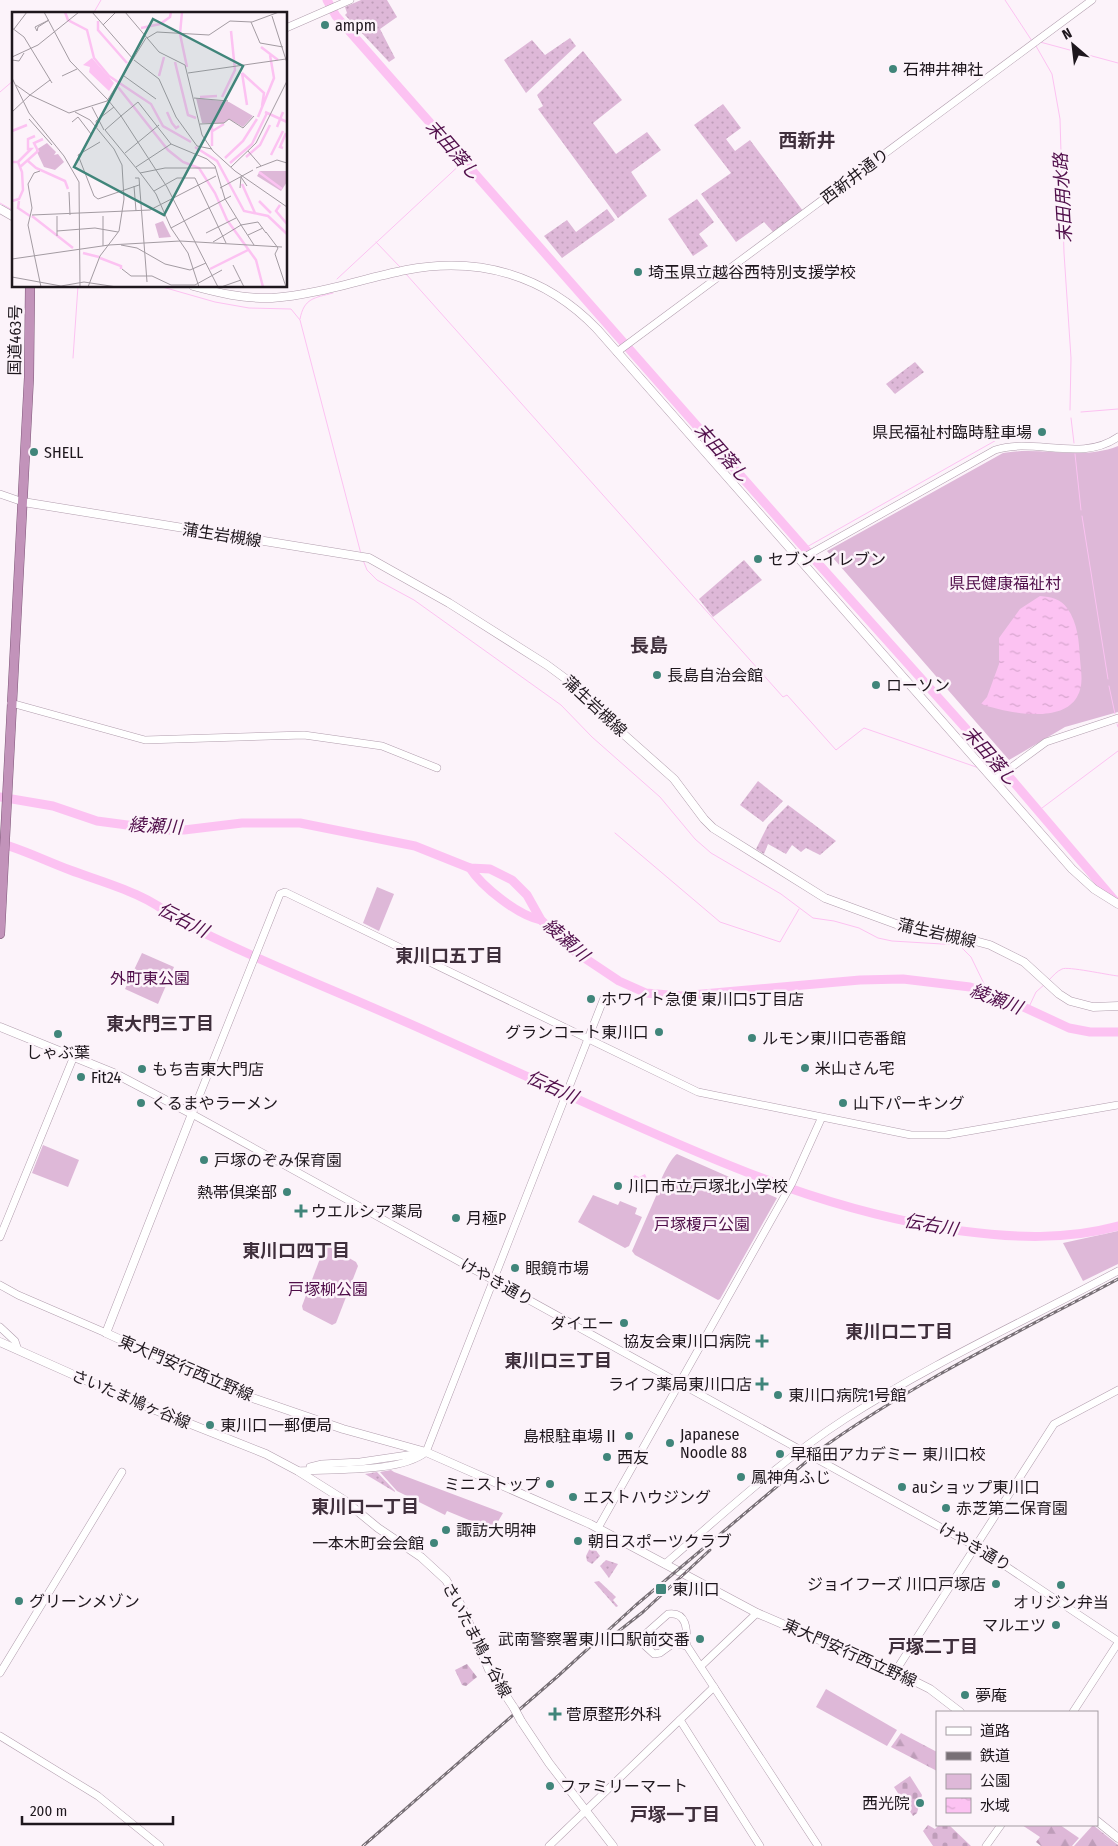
<svg xmlns="http://www.w3.org/2000/svg" width="1118" height="1846" viewBox="0 0 1118 1846" font-family="'Fira Sans Condensed','Noto Sans JP',sans-serif">
<style>
.grass{fill:url(#grass-dots)}
.forest{fill:url(#forest-firs)}
.cemetery{fill:url(#cemetery-stones)}
.green{fill:#deb8d8}
.water{fill:url(#water-ripples)}
.lines{fill:none;stroke-linecap:round;stroke-linejoin:round}
.stream{stroke:#fcc2f2;stroke-width:1}
.river{stroke:#fcc2f2;stroke-width:9}
.tertiary-casing{stroke:#b19dad;stroke-width:8}
.secondary-casing{stroke:#b19dad;stroke-width:9}
.trunk-casing{stroke:#7e5678;stroke-width:10}
.tertiary{stroke:#fff;stroke-width:7}
.secondary{stroke:#fff;stroke-width:8}
.trunk{stroke:#c293ba;stroke-width:9}
.rail-casing{stroke:#787076;stroke-width:3}
.rail{stroke:#fcf3fa;stroke-width:1;stroke-dasharray:4;stroke-linecap:butt}
.secondary-bridge-casing{stroke:#b19dad;stroke-width:9;stroke-linecap:butt}
.secondary-bridge{stroke:#fff;stroke-width:8}
.poi-dot{fill:#40857a;stroke:#fcf3fa;stroke-width:2}
.labels{text-anchor:middle;dominant-baseline:central;stroke-width:5;stroke-linejoin:round;paint-order:stroke}
.poi-label{font-size:16px;fill:#1e171d;stroke:#fcf3fa;text-anchor:start}
.street-label{font-size:16px;fill:#1e171d;stroke:#fcf3fa}
.park-label{font-size:16px;fill:#4f0d49;stroke:#fcf3fa}
.water-label{font-size:18px;font-style:italic;fill:#510f4b;stroke:#fcf3fa}
.neighbourhood-label{font-size:18px;font-weight:bold;fill:#3f2f3c;stroke:#fcf3fa}
.quarter-label{font-size:19px;font-weight:bold;fill:#3f2f3c;stroke:#fcf3fa}
.inset-river{fill:none;stroke:#fcc2f2;stroke-width:2.5}
.inset-road{fill:none;stroke:#a39ba2;stroke-width:1}
.view{fill:#40857a;fill-opacity:0.15;stroke:#40857a;stroke-width:2.5}
.inset-edge{fill:none;stroke:#1e171d;stroke-width:2.5}
</style>
<defs>
<pattern id="grass-dots" width="8" height="8" patternUnits="userSpaceOnUse" patternTransform="scale(1.25)"><rect width="8" height="8" fill="#deb8d8"/><path d="M2 2h.1M6 6h.1" fill="none" stroke="#be9db9" stroke-width="1.8" stroke-linecap="round"/></pattern>
<pattern id="forest-firs" width="22" height="20" patternUnits="userSpaceOnUse" patternTransform="scale(1.25)"><rect width="22" height="20" fill="#deb8d8"/><path d="M5 1l3.5 6h-7zM16 11l3.5 6h-7z" fill="#be9db9"/></pattern>
<pattern id="cemetery-stones" width="16" height="16" patternUnits="userSpaceOnUse" patternTransform="scale(1.25)"><rect width="16" height="16" fill="#deb8d8"/><path d="M2 7V4a2 2 0 0 1 4 0v3zM10 15v-3a2 2 0 0 1 4 0v3z" fill="#be9db9"/></pattern>
<pattern id="water-ripples" width="26" height="14" patternUnits="userSpaceOnUse" patternTransform="scale(1.25)"><rect width="26" height="14" fill="#fcc2f2"/><path d="M2 4q2-2 4 0t4 0M15 11q2-2 4 0t4 0" fill="none" stroke="#d8a6cf"/></pattern>
</defs>
<rect width="100%" height="100%" fill="#fcf3fa"/>
<g class="grass">
<polygon points="361,0 387,0 397,17 380,29 395,58 389,62 345,15 347,13 345,7"/>
<polygon points="570,38 576,46 526,93 504,60 532,40 545,55"/>
<polygon points="583,51 622,100 593,123 616,154 647,132 661,150 631,172 647,196 618,218 538,109 543,106 537,95"/>
<polygon points="723,104 741,128 726,139 735,151 750,140 803,211 774,233 764,222 736,242 701,194 731,173 694,125"/>
<polygon points="697,199 714,222 699,234 708,246 693,256 668,219"/>
<polygon points="607,209 615,220 562,258 544,236 567,220 576,232"/>
<polygon points="915,362 924,372 895,394 886,384"/>
<polygon points="744,560 762,580 713,617 699,599"/>
<polygon points="758,781 783,801 763,822 740,805"/>
<polygon points="788,805 836,841 820,855 806,848 801,852 792,845 786,854 768,844 764,854 756,849 768,825"/>
<polygon points="377,1472 395,1491 395,1492 365,1474"/>
<polygon points="594,1540 595,1549 600,1556 592,1564 587,1561 586,1556"/>
<polygon points="606,1560 618,1564 609,1578 600,1566"/>
<polygon points="599,1581 616,1597 613,1600 618,1606 616,1607 594,1582"/>
</g>
<g class="forest">
<polygon points="901,1733 937,1752 937,1771 891,1747"/>
<polygon points="1022,1825 1060,1825 1079,1838 1072,1846 1041,1846 1036,1842 1040,1837"/>
<polygon points="1093,1825 1118,1845 1118,1846 1074,1846"/>
</g>
<g class="cemetery">
<polygon points="467,1664 477,1677 466,1686 462,1685 455,1670"/>
<polygon points="910,1776 922,1795 917,1813 913,1816 894,1787"/>
<polygon points="928,1825 935,1829 939,1825 949,1825 971,1846 933,1846 923,1831"/>
</g>
<g class="green">
<path d="M1118 446V712L1065 727 1009 760 827 551 1003 453C1041 446 1081 461 1118 446Z"/>
<polygon points="377,887 394,894 379,931 363,923"/>
<polygon points="142,953 174,967 158,1004 125,989"/>
<polygon points="43,1145 79,1160 68,1187 32,1173"/>
<path d="M677 1154 777 1198 720 1299 718 1300 635 1255 632 1251 656 1196C656 1188 670 1158 677 1154Z"/>
<polygon points="593,1195 618,1205 620,1201 637,1208 635,1214 642,1217 629,1246 625,1248 578,1222"/>
<polygon points="1118,1231 1118,1264 1083,1281 1063,1243"/>
<polygon points="328,1246 356,1262 358,1266 336,1323 332,1325 303,1310 302,1306 324,1248"/>
<polygon points="391,1470 394,1472 503,1513 493,1530 447,1511 445,1515 397,1491 380,1472"/>
<polygon points="826,1689 897,1730 887,1746 816,1707"/>
</g>
<g class="water">
<path d="M1040 596C1051 597 1061 599 1067 608 1078 623 1079 642 1080 659 1081 672 1084 685 1077 697 1061 725 1004 712 981 704L987 697 999 664V638L1020 609Z"/>
<polygon points="645,1174 648,1181 631,1188 628,1181 635,1175 639,1177"/>
</g>
<g class="lines">
<g class="stream">
<polyline points="1005,0 1032,41"/>
<polyline points="93,14 101,0"/>
<polyline points="1040,42 1118,63"/>
<polyline points="1036,46 1052,74 1060,119 1064,253 1071,358 1070,410"/>
<polyline points="0,92 14,80"/>
<polyline points="0,203 14,211"/>
<polyline points="376,242 400,267"/>
<polyline points="406,274 783,697 787,695 836,750 864,728 979,768"/>
<polyline points="337,279 464,161"/>
<polyline points="159,286 215,302 249,308 291,309 300,320 361,554"/>
<path d="M300 319C304 298 314 298 333 293"/>
<polyline points="73,358 78,286"/>
<polyline points="1081,412 1118,409"/>
<polyline points="1071,418 1074,443"/>
<polyline points="1075,454 1081,510"/>
<polyline points="1082,516 1108,679"/>
<polyline points="805,548 1016,429"/>
<polyline points="363,560 367,570 377,580 414,600 561,705 592,737 660,797 695,839 711,853 781,894 813,918 834,921 859,928 878,938 892,941 959,945 971,957 989,994"/>
<polyline points="1109,686 1115,714"/>
<polyline points="1117,724 1118,727"/>
<polyline points="1004,777 1012,780"/>
<polyline points="1038,811 1118,751"/>
<polyline points="615,833 720,922 780,942 799,909"/>
<path d="M1049 980C1053 976 1057 971 1062 969 1067 966 1108 975 1118 976"/>
<polyline points="1028,1009 1036,992 1045,984"/>
<polyline points="1103,1231 1104,1234"/>
</g>
<g class="river">
<polyline points="327,0 336,16 815,560 1012,780 1116,902"/>
<polyline points="0,797 53,806 97,821 165,830 184,830 242,823 300,823 415,846 470,868 490,869 512,880 527,895 541,920 574,951 619,981 646,993 680,996 860,980 903,979 970,987 1004,998 1069,1028 1090,1032 1118,1032"/>
<path d="M9 846C30 853 49 862 70 870 104 883 146 893 174 918 259 962 350 996 437 1036 497 1063 557 1090 617 1117 733 1169 835 1213 962 1231 1015 1238 1066 1240 1118 1226"/>
<path d="M470 868C482 887 519 916 541 920"/>
</g>
<defs>
<g id="tertiary">
<polyline points="286,28 350,0"/>
<polyline points="617,352 1092,0"/>
<polyline points="0,494 23,502"/>
<path d="M801 559 995 450C1034 437 1081 463 1118 437"/>
<polyline points="11,703 145,740 304,735 382,746 437,768"/>
<polyline points="994,780 1046,742 1118,718"/>
<polyline points="1118,1105 946,1135 911,1135 698,1092 285,892 280,894 192,1114 980,1549 1118,1641"/>
<polyline points="0,1237 74,1056"/>
<polyline points="0,1285 18,1295 106,1333"/>
<polyline points="0,1327 15,1341 18,1350"/>
<polyline points="310,1467 322,1464 360,1462 421,1453"/>
<path d="M298 1471C331 1469 401 1473 426 1452L604 998"/>
<polyline points="598,1528 792,1183 821,1119"/>
<path d="M665 1564C723 1514 780 1461 845 1419 932 1363 1027 1320 1118 1271"/>
<path d="M687 1646 674 1643 660 1653 654 1654 643 1644 642 1637 668 1614C688 1611 687 1632 687 1646L818 1846"/>
<polyline points="701,1666 757,1613"/>
<polyline points="895,1672 1054,1424 1118,1390"/>
<polyline points="0,1673 122,1472"/>
<polyline points="1073,1712 1118,1643"/>
<polyline points="680,1720 760,1846"/>
<polyline points="0,1736 98,1796 160,1846"/>
<polyline points="549,1846 714,1687"/>
<polyline points="986,1846 1001,1825"/>
</g>
<g id="secondary">
<polyline points="0,209 14,217"/>
<path d="M193 286C219 293 244 299 272 298 317 295 361 279 406 270 479 256 545 275 597 329L1072 869 1094 889 1118 904"/>
<polyline points="23,502 369,558 449,603 547,665 570,682 587,696 611,723 674,779 704,819 713,828 825,898 896,924 960,937 990,945 1024,962 1059,994 1070,1001 1093,1007 1118,1006"/>
<polyline points="0,1027 116,1074 192,1114 106,1333 238,1393 343,1429 426,1452 590,1524 678,1571"/>
<polyline points="0,1342 130,1400 266,1454 298,1471 344,1500 378,1528 421,1557 446,1580 462,1607 489,1670 514,1708"/>
<polyline points="684,1574 757,1613 912,1680 930,1689 960,1712"/>
<polyline points="521,1721 549,1763 613,1846"/>
<polyline points="1097,1821 1118,1838"/>
</g>
<polyline id="trunk" points="0,934 29,377 30,286"/>
</defs>
<use href="#tertiary" class="tertiary-casing"/>
<use href="#secondary" class="secondary-casing"/>
<use href="#trunk" class="trunk-casing"/>
<use href="#tertiary" class="tertiary"/>
<use href="#secondary" class="secondary"/>
<use href="#trunk" class="trunk"/>
<defs>
<g id="rail">
<polyline points="601,1645 643,1612 710,1550"/>
<path d="M363 1846 558 1676 636 1605 825 1446C917 1381 1019 1332 1118 1279"/>
</g>
</defs>
<use href="#rail" class="rail-casing"/>
<use href="#rail" class="rail"/>
<defs>
<polyline id="secondary-bridge" points="514,1708 521,1721"/>
</defs>
<use href="#secondary-bridge" class="secondary-bridge-casing"/>
<use href="#secondary-bridge" class="secondary-bridge"/>
</g>
<g class="poi-dot">
<circle cx="325" cy="25" r="5"/>
<circle cx="893" cy="69" r="5"/>
<circle cx="638" cy="272" r="5"/>
<circle cx="1042" cy="432" r="5"/>
<circle cx="34" cy="452" r="5"/>
<circle cx="758" cy="559" r="5"/>
<circle cx="657" cy="675" r="5"/>
<circle cx="876" cy="685" r="5"/>
<circle cx="591" cy="999" r="5"/>
<circle cx="659" cy="1032" r="5"/>
<circle cx="58" cy="1034" r="5"/>
<circle cx="752" cy="1038" r="5"/>
<circle cx="805" cy="1068" r="5"/>
<circle cx="142" cy="1069" r="5"/>
<circle cx="81" cy="1077" r="5"/>
<circle cx="141" cy="1103" r="5"/>
<circle cx="843" cy="1103" r="5"/>
<circle cx="204" cy="1160" r="5"/>
<circle cx="618" cy="1186" r="5"/>
<circle cx="287" cy="1192" r="5"/>
<path d="M298.5 1203.5h5v5h5v5h-5v5h-5v-5h-5v-5h5z"/>
<circle cx="456" cy="1218" r="5"/>
<circle cx="515" cy="1268" r="5"/>
<circle cx="624" cy="1323" r="5"/>
<path d="M759.5 1333.5h5v5h5v5h-5v5h-5v-5h-5v-5h5z"/>
<path d="M759.5 1376.5h5v5h5v5h-5v5h-5v-5h-5v-5h5z"/>
<circle cx="778" cy="1395" r="5"/>
<circle cx="210" cy="1425" r="5"/>
<circle cx="629" cy="1436" r="5"/>
<circle cx="670" cy="1443" r="5"/>
<circle cx="780" cy="1454" r="5"/>
<circle cx="607" cy="1457" r="5"/>
<circle cx="741" cy="1477" r="5"/>
<circle cx="550" cy="1484" r="5"/>
<circle cx="902" cy="1487" r="5"/>
<circle cx="573" cy="1497" r="5"/>
<circle cx="946" cy="1508" r="5"/>
<circle cx="446" cy="1530" r="5"/>
<circle cx="578" cy="1541" r="5"/>
<circle cx="434" cy="1543" r="5"/>
<circle cx="996" cy="1584" r="5"/>
<circle cx="1061" cy="1585" r="5"/>
<rect x="655" y="1583" width="12" height="12" rx="2.5"/>
<circle cx="19" cy="1601" r="5"/>
<circle cx="1056" cy="1625" r="5"/>
<circle cx="700" cy="1639" r="5"/>
<circle cx="965" cy="1695" r="5"/>
<path d="M552.5 1706.5h5v5h5v5h-5v5h-5v-5h-5v-5h5z"/>
<circle cx="550" cy="1786" r="5"/>
<circle cx="920" cy="1803" r="5"/>
</g>
<g class="labels">
<g class="poi-label">
<text x="335" y="25">ampm</text>
<text x="903" y="69">石神井神社</text>
<text x="648" y="272">埼玉県立越谷西特別支援学校</text>
<text x="1032" y="432" text-anchor="end">県民福祉村臨時駐車場</text>
<text x="44" y="452">SHELL</text>
<text x="768" y="559">セブン-イレブン</text>
<text x="667" y="675">長島自治会館</text>
<text x="886" y="685">ローソン</text>
<text x="601" y="999">ホワイト急便 東川口5丁目店</text>
<text x="649" y="1032" text-anchor="end">グランコート東川口</text>
<text x="762" y="1038">ルモン東川口壱番館</text>
<text x="58" y="1052" text-anchor="middle">しゃぶ葉</text>
<text x="815" y="1068">米山さん宅</text>
<text x="152" y="1069">もち吉東大門店</text>
<text x="91" y="1077">Fit24</text>
<text x="151" y="1103">くるまやラーメン</text>
<text x="853" y="1103">山下パーキング</text>
<text x="214" y="1160">戸塚のぞみ保育園</text>
<text x="628" y="1186">川口市立戸塚北小学校</text>
<text x="277" y="1192" text-anchor="end">熱帯倶楽部</text>
<text x="311" y="1211">ウエルシア薬局</text>
<text x="466" y="1218">月極P</text>
<text x="525" y="1268">眼鏡市場</text>
<text x="614" y="1323" text-anchor="end">ダイエー</text>
<text x="751" y="1341" text-anchor="end">協友会東川口病院</text>
<text x="752" y="1384" text-anchor="end">ライフ薬局東川口店</text>
<text x="788" y="1395">東川口病院1号館</text>
<text x="220" y="1425">東川口一郵便局</text>
<text x="680" y="1434">Japanese<tspan x="680" dy="18">Noodle 88</tspan></text>
<text x="619" y="1436" text-anchor="end">島根駐車場Ⅱ</text>
<text x="790" y="1454">早稲田アカデミー 東川口校</text>
<text x="617" y="1457">西友</text>
<text x="751" y="1477">鳳神角ふじ</text>
<text x="540" y="1484" text-anchor="end">ミニストップ</text>
<text x="912" y="1487">auショップ東川口</text>
<text x="583" y="1497">エストハウジング</text>
<text x="956" y="1508">赤芝第二保育園</text>
<text x="456" y="1530">諏訪大明神</text>
<text x="588" y="1541">朝日スポーツクラブ</text>
<text x="424" y="1543" text-anchor="end">一本木町会会館</text>
<text x="986" y="1584" text-anchor="end">ジョイフーズ 川口戸塚店</text>
<text x="672" y="1589">東川口</text>
<text x="29" y="1601">グリーンメゾン</text>
<text x="1061" y="1602" text-anchor="middle">オリジン弁当</text>
<text x="1046" y="1625" text-anchor="end">マルエツ</text>
<text x="690" y="1639" text-anchor="end">武南警察署東川口駅前交番</text>
<text x="975" y="1695">夢庵</text>
<text x="566" y="1714">菅原整形外科</text>
<text x="560" y="1786">ファミリーマート</text>
<text x="910" y="1803" text-anchor="end">西光院</text>
</g>
<g class="street-label">
<text transform="translate(855 176) rotate(-37)">西新井通り</text>
<text transform="translate(15 340) rotate(-89)">国道463号</text>
<text transform="translate(222 535) rotate(9)">蒲生岩槻線</text>
<text transform="translate(595 706) rotate(43)">蒲生岩槻線</text>
<text transform="translate(937 933) rotate(13)">蒲生岩槻線</text>
<text transform="translate(497 1282) rotate(29)">けやき通り</text>
<text transform="translate(186 1368) rotate(23)">東大門安行西立野線</text>
<text transform="translate(131 1399) rotate(23)">さいたま鳩ヶ谷線</text>
<text transform="translate(975 1547) rotate(30)">けやき通り</text>
<text transform="translate(477 1640) rotate(62)">さいたま鳩ヶ谷線</text>
<text transform="translate(850 1653) rotate(24)">東大門安行西立野線</text>
</g>
<g class="park-label">
<text x="1005" y="583">県民健康福祉村</text>
<text x="150" y="978">外町東公園</text>
<text x="702" y="1224">戸塚榎戸公園</text>
<text x="328" y="1289">戸塚柳公園</text>
</g>
<g class="water-label">
<text transform="translate(453 150) rotate(49)">末田落し</text>
<text transform="translate(1063 198) rotate(-93)">末田用水路</text>
<text transform="translate(722 453) rotate(48)">末田落し</text>
<text transform="translate(990 756) rotate(49)">末田落し</text>
<text transform="translate(155 826) rotate(3)">綾瀬川</text>
<text transform="translate(183 920) rotate(27)">伝右川</text>
<text transform="translate(566 940) rotate(41)">綾瀬川</text>
<text transform="translate(996 999) rotate(21)">綾瀬川</text>
<text transform="translate(552 1087) rotate(24)">伝右川</text>
<text transform="translate(931 1225) rotate(10)">伝右川</text>
</g>
<g class="neighbourhood-label">
<text x="449" y="956">東川口五丁目</text>
<text x="160" y="1024">東大門三丁目</text>
<text x="296" y="1251">東川口四丁目</text>
<text x="899" y="1332">東川口二丁目</text>
<text x="558" y="1361">東川口三丁目</text>
<text x="365" y="1507">東川口一丁目</text>
<text x="933" y="1647">戸塚二丁目</text>
<text x="675" y="1815">戸塚一丁目</text>
</g>
<g class="quarter-label">
<text x="807" y="140">西新井</text>
<text x="649" y="645">長島</text>
</g>
</g>
<g transform="translate(12 12)">
<rect width="275" height="275" fill="#fcf3fa"/>
<path d="M35 131 44 140 42 143 46 142 52 150 43 158 32 155 24 138Z" fill="#deb8d8"/>
<path d="M184 86 217 90 241 104 231 115 217 107 212 111H190ZM248 159H275V170L269 179 245 164ZM151 209 159 225 147 226 143 212Z" fill="#deb8d8"/>
<path d="M80 46 102 71 97 79 77 60 78 55 71 53Z" fill="#fcc2f2"/>
<path class="inset-river" d="M53 0 56 8 75 18 82 46 97 64 139 92 151 114 179 130M170 0 168 22 175 55M86 9V18L115 51M129 16 148 12 158 5 159 0M249 35 266 48M163 50 176 103 184 106M230 61 252 81 250 94M230 61 235 93M147 64 152 45M106 75 156 138 171 150 187 156 203 181 215 208 244 248 251 275M188 85 205 84M210 85 223 58 219 19M155 100 160 111 164 116 167 114M253 100 275 110M246 105 262 66 258 43M200 113V134M265 115 271 100M0 119 15 113M199 120 212 112M183 135 205 149 232 199 256 204 275 222M271 136 268 135 274 121M259 143 271 119M234 145 248 133 258 113M213 146 231 129 245 107M16 149 24 156 53 169 56 177M0 150H6L10 160 11 178 7 187 0 189M6 150 19 137H16V127L23 124M218 151 240 132 255 101M8 155 26 139 22 131 31 127M247 160 270 177M230 172 243 201M7 189 6 196 18 204M247 189 259 201M268 193 264 199 275 212M20 204 61 236M71 241 87 245M88 246 109 254V257M198 257 236 238"/>
<path class="inset-road" d="M32 0 58 49 96 88M80 0 121 47M113 0 147 40 173 53 190 123 201 139 223 159 275 195M260 4 275 51M37 8 26 15 25 19 23 15ZM239 10 248 31 271 35M91 13 104 0M0 16 12 25 40 71M2 17 15 0M135 26 145 20 197 23 218 9 240 10 267 0M0 45 26 33 67 0M0 48 7 49 12 41M122 48 147 67 164 105 185 134 200 137M176 61 274 47M50 64 65 57M112 64 144 87M0 66 17 101 52 144 67 170 68 275M4 73 18 83M18 83 38 68M182 86 216 89M96 88 109 104 93 118 129 162M80 95 92 118M0 100 18 83 57 101 95 89 134 26M63 100 78 108 102 137 110 153 112 187 107 219 88 244 76 275M17 107 40 133M60 110 66 105 79 122M188 112 212 111 217 107 231 116 242 104M85 115 84 109 102 95M88 130 66 143 82 184 86 187 127 173M236 139 249 154M113 141 147 113M124 155 159 132M219 155 244 131 275 69M244 156 265 148 275 151M28 159 22 161 16 172 20 196 16 213 29 275M128 161 153 156H203M129 162 144 182 159 216 176 241 187 275M123 166H127L135 270M122 174 124 199M208 176 241 158M228 176 229 165 235 174M142 179 165 166H183L214 231M57 180 58 203M20 203 138 198 204 164M159 216 219 184M45 219 83 216 106 220M254 220 266 236 263 242 274 275M194 221 224 206M236 223 251 216M45 224V204M201 230 229 213 213 187 203 154 195 147 159 132 126 90 109 104 155 175 206 275M109 233 125 236 153 252 178 258 194 251M242 233 229 213 246 210 254 221M91 234V204M0 247 97 233 168 229 270 235M221 253 232 275M110 257 119 264H140L159 273H183L210 258M0 265 49 274 72 270 105 275M209 275 229 268"/>
<path class="view" d="M141 7 231 54 152 203 62 155Z"/>
<rect width="275" height="275" class="inset-edge"/>
</g>
<rect x="936" y="1711" width="162" height="115" fill="#fcf3fa" stroke="#a39ba2"/>
<rect x="946" y="1727" width="25" height="8" fill="#ffffff" stroke="#a39ba2"/>
<text x="980" y="1736" font-size="15" fill="#1e171d">道路</text>
<rect x="946" y="1752" width="25" height="8" fill="#787076" stroke="#a39ba2"/>
<text x="980" y="1761" font-size="15" fill="#1e171d">鉄道</text>
<rect x="946" y="1774" width="25" height="15" fill="#deb8d8" stroke="#a39ba2"/>
<text x="980" y="1786" font-size="15" fill="#1e171d">公園</text>
<rect x="946" y="1798" width="25" height="15" fill="url(#water-ripples)" stroke="#a39ba2"/>
<text x="980" y="1811" font-size="15" fill="#1e171d">水域</text>
<g transform="translate(1073 45) rotate(332)" stroke="#fcf3fa" stroke-width="4" paint-order="stroke">
<path d="M0-4L9 19L0 12L-9 19Z" fill="#1e171d"/>
<text y="-8" font-size="14" font-weight="bold" text-anchor="middle" fill="#1e171d">N</text>
</g>
<path d="M22 1816v8h151v-8" fill="none" stroke="#1e171d" stroke-width="2.5"/>
<text x="30" y="1816" font-size="15" fill="#1e171d" stroke="#fcf3fa" stroke-width="4" paint-order="stroke">200 m</text>
</svg>
